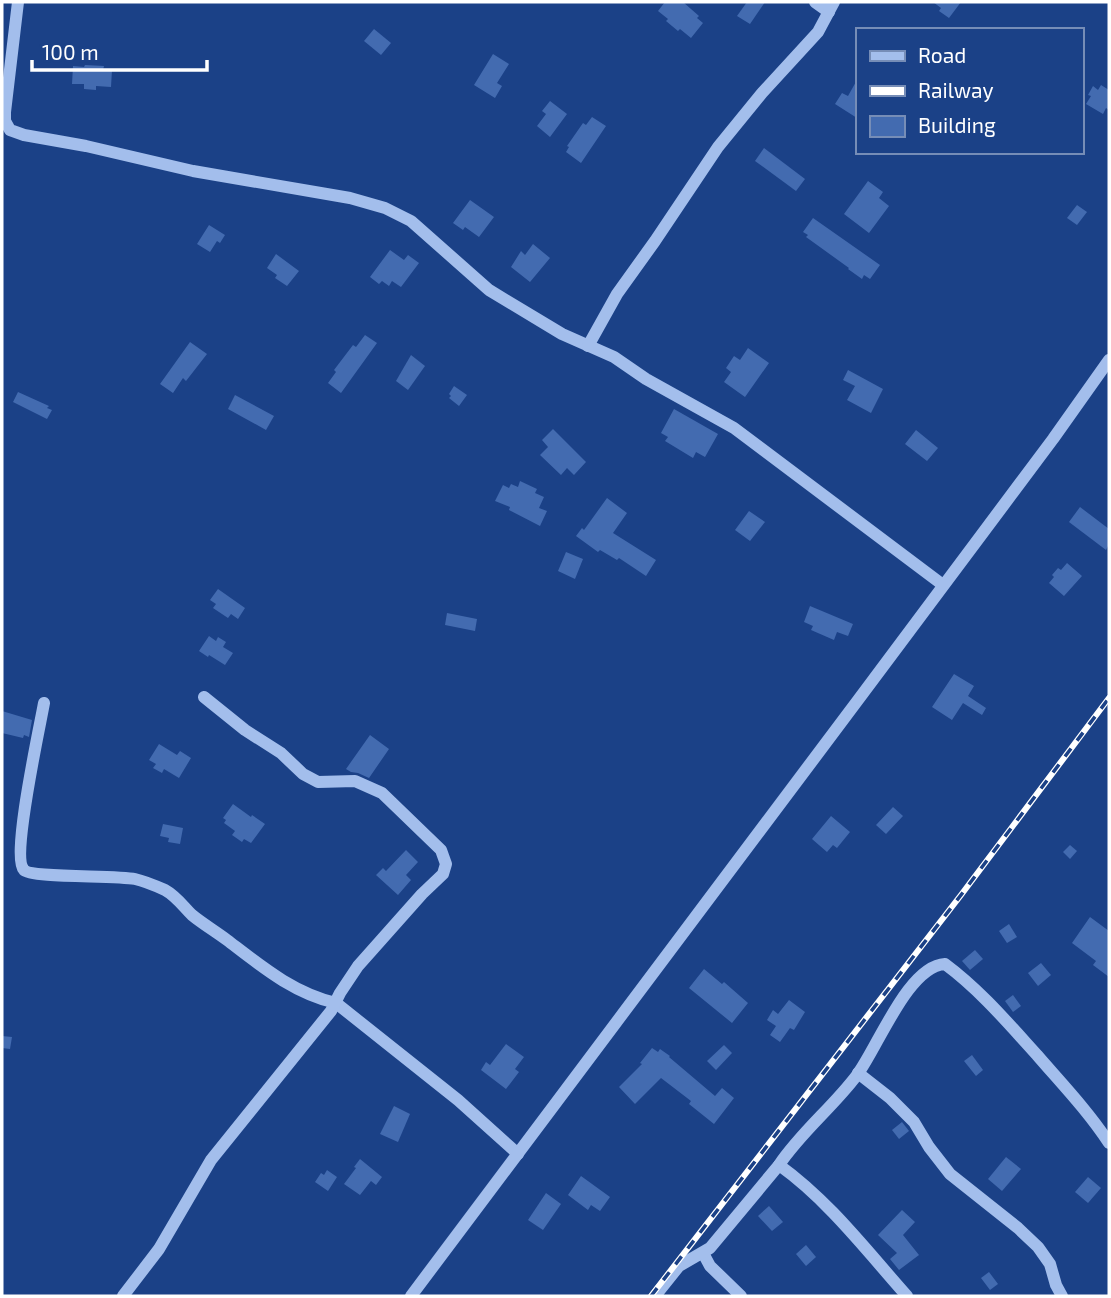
<svg xmlns="http://www.w3.org/2000/svg" width="1111" height="1298" viewBox="0 0 1111 1298" font-family="'Exo 2',sans-serif">
<style>
.building{fill:#436bb0}
.lines{fill:none;stroke-linecap:round;stroke-linejoin:round}
.minor{stroke:#a3beec;stroke-width:12}
.rail-casing{stroke:#fff;stroke-width:6}
.rail{stroke:#1b4187;stroke-width:3.5;stroke-dasharray:10;stroke-linecap:butt}
</style>
<rect width="100%" height="100%" fill="#1b4187"/>
<g class="building">
<polygon points="665,2 683,2 699,16 697,18 703,23 691,38 680,29 678,31 666,21 668,19 658,11"/>
<polygon points="747,2 765,2 750,24 737,16"/>
<polygon points="933,2 961,2 949,18 939,11 941,8"/>
<polygon points="374,29 391,43 381,55 364,41"/>
<polygon points="493,54 509,64 497,83 502,86 495,98 474,85"/>
<polygon points="85,65 104,66 103,70 112,70 111,87 96,86 96,90 84,89 84,84 72,84 73,66 84,67"/>
<polygon points="857,80 857,118 835,104 842,93 848,96"/>
<polygon points="1101,85 1109,90 1109,110 1106,108 1103,114 1086,104 1091,96 1088,95 1093,86 1098,90"/>
<polygon points="550,101 567,114 550,137 537,126 546,114 542,111"/>
<polygon points="592,117 606,126 581,163 566,152 569,147 567,146 583,123 586,125"/>
<polygon points="764,148 805,179 796,191 755,161"/>
<polygon points="868,181 883,192 879,198 889,206 869,233 844,214"/>
<polygon points="470,200 494,217 479,237 465,227 463,230 453,223"/>
<polygon points="1077,205 1087,212 1077,225 1067,218"/>
<polygon points="813,218 880,265 870,279 864,275 862,279 848,269 849,268 806,237 808,235 803,232"/>
<polygon points="209,225 225,235 220,243 217,241 210,252 197,244"/>
<polygon points="533,244 550,258 530,282 511,267 521,251 525,255"/>
<polygon points="390,250 404,260 408,255 419,263 401,287 392,281 389,286 382,281 379,284 370,277"/>
<polygon points="276,254 299,271 287,286 275,278 277,275 267,268"/>
<polygon points="365,335 377,343 341,393 328,383 336,372 334,370 353,345 356,347"/>
<polygon points="190,342 207,354 186,381 183,378 173,393 160,384"/>
<polygon points="748,348 769,363 745,397 724,382 731,372 726,368 734,356 740,360"/>
<polygon points="411,355 425,366 408,390 396,381"/>
<polygon points="848,370 883,389 871,413 847,400 855,386 843,380"/>
<polygon points="454,386 467,395 459,406 449,398 451,396 449,394"/>
<polygon points="18,392 49,406 47,408 52,410 47,419 13,402"/>
<polygon points="235,395 274,416 266,430 228,409"/>
<polygon points="674,409 718,434 705,457 696,452 693,458 665,441 668,437 661,433"/>
<polygon points="553,429 586,462 574,475 567,468 561,475 540,455 548,447 542,440"/>
<polygon points="916,430 938,448 927,461 905,444"/>
<polygon points="520,481 537,489 535,493 544,497 539,508 547,511 540,526 509,510 510,507 495,501 503,485 509,488 511,484 518,487"/>
<polygon points="607,498 627,513 613,533 656,560 646,576 619,558 617,560 600,550 598,552 576,536 582,528 584,530"/>
<polygon points="1080,507 1109,529 1109,544 1106,550 1069,522"/>
<polygon points="749,511 765,522 750,541 735,530"/>
<polygon points="566,552 583,559 575,579 558,571"/>
<polygon points="1067,563 1082,576 1064,596 1049,583 1054,577 1052,575 1058,568 1061,570"/>
<polygon points="218,589 245,608 238,619 231,614 228,618 213,608 216,604 210,600"/>
<polygon points="810,606 853,624 848,636 837,632 834,640 811,630 813,626 804,622"/>
<polygon points="447,613 477,619 475,631 445,625"/>
<polygon points="209,636 216,641 218,637 226,642 223,647 233,653 225,665 209,655 208,657 199,651"/>
<polygon points="954,674 974,686 968,696 986,708 982,715 963,703 952,720 932,707"/>
<polygon points="2,711 32,720 29,737 24,735 23,738 2,733"/>
<polygon points="370,735 389,749 369,778 358,773 351,772 346,769"/>
<polygon points="159,744 177,755 180,751 191,758 179,778 164,769 162,773 153,768 156,764 149,760"/>
<polygon points="233,804 251,817 252,815 265,824 251,843 244,839 242,842 232,835 235,831 224,823 226,820 223,818"/>
<polygon points="893,807 903,816 886,834 876,825"/>
<polygon points="831,816 850,832 837,848 833,845 827,852 812,839"/>
<polygon points="163,824 183,828 180,844 168,842 169,838 160,836"/>
<polygon points="1070,845 1077,851 1070,859 1063,852"/>
<polygon points="406,850 418,862 406,875 411,880 398,895 376,875 383,868 386,871"/>
<polygon points="1090,917 1109,931 1109,977 1093,965 1096,961 1072,943"/>
<polygon points="1009,924 1017,937 1007,943 999,931"/>
<polygon points="975,950 983,959 970,970 962,961"/>
<polygon points="1041,963 1051,975 1038,986 1028,973"/>
<polygon points="704,969 722,984 724,982 748,1003 732,1023 689,988"/>
<polygon points="1013,995 1021,1006 1013,1012 1005,1001"/>
<polygon points="789,1000 805,1012 794,1030 790,1028 780,1042 770,1035 776,1026 767,1020 773,1010 778,1014"/>
<polygon points="2,1036 12,1037 10,1049 2,1048"/>
<polygon points="506,1044 524,1057 515,1069 519,1072 506,1089 481,1070 486,1062 490,1065"/>
<polygon points="724,1045 732,1053 716,1070 707,1061"/>
<polygon points="652,1048 658,1052 660,1049 670,1056 669,1057 715,1096 722,1088 734,1098 714,1124 689,1104 691,1101 661,1078 635,1104 619,1087 642,1064 640,1063"/>
<polygon points="972,1055 983,1070 976,1076 964,1061"/>
<polygon points="394,1106 410,1114 398,1142 380,1134"/>
<polygon points="902,1122 909,1131 899,1139 892,1130"/>
<polygon points="1006,1157 1021,1169 1002,1191 988,1179"/>
<polygon points="360,1159 382,1177 376,1185 371,1181 360,1195 344,1184 356,1168 354,1167"/>
<polygon points="327,1170 337,1177 328,1191 315,1182 321,1173 324,1175"/>
<polygon points="581,1176 610,1197 600,1211 591,1205 588,1210 568,1195"/>
<polygon points="1088,1177 1101,1188 1088,1203 1075,1192"/>
<polygon points="546,1193 561,1204 543,1230 528,1220"/>
<polygon points="769,1206 783,1222 772,1231 758,1216"/>
<polygon points="902,1210 915,1222 903,1235 919,1255 899,1270 890,1259 897,1253 878,1235"/>
<polygon points="806,1245 816,1257 806,1266 796,1254"/>
<polygon points="989,1272 998,1284 990,1290 981,1278"/>
</g>
<g class="lines">
<g class="minor">
<polyline points="18,2 5,112 5,121 10,130 24,135 86,146 193,171 350,198 385,208 411,221 489,290 562,334 614,357 646,379 734,428 943,585"/>
<polyline points="815,2 829,12"/>
<polyline points="588,346 617,294 655,241 718,147 762,93 818,32 834,2"/>
<path d="M44 703C40 726 11 857 24 870 31 878 116 875 135 879 144 881 156 886 165 890 176 896 183 906 192 915 203 924 215 931 227 940 261 966 293 993 336 1003L458 1100 518 1154"/>
<polyline points="858,1073 890,1098 914,1122 929,1147 950,1174 1018,1228 1038,1247 1050,1264 1056,1285 1062,1296"/>
<path d="M779 1165C801 1132 833 1107 857 1075 878 1047 908 966 945 964 980 990 1008 1023 1037 1055 1062 1084 1088 1111 1109 1143"/>
<polyline points="703,1253 710,1266 741,1296"/>
<polyline points="123,1296 159,1249 211,1160 331,1011 340,993 358,966 422,894 443,874 446,864 441,850 382,793 355,781 318,782 303,774 281,753 245,730 204,697"/>
<polyline points="411,1296 858,700 1053,439 1109,360"/>
<path d="M655 1296 679 1266 710 1248 779 1165C829 1201 866 1250 907 1296"/>
</g>
<defs>
<polyline id="rail" points="651,1296 961,895 1109,698"/>
</defs>
<use href="#rail" class="rail-casing"/>
<use href="#rail" class="rail"/>
</g>
<rect width="1111" height="1298" fill="none" stroke="#ffffff" stroke-width="7"/>
<rect x="856" y="28" width="228" height="126" fill="#1b4187" stroke="#768db7" stroke-width="2"/>
<rect x="870" y="51" width="35" height="10" fill="#a3beec" stroke="#768db7" stroke-width="2"/>
<text x="918" y="63" font-size="21" fill="#ffffff">Road</text>
<rect x="870" y="86" width="35" height="10" fill="#ffffff" stroke="#768db7" stroke-width="2"/>
<text x="918" y="98" font-size="21" fill="#ffffff">Railway</text>
<rect x="870" y="116" width="35" height="21" fill="#436bb0" stroke="#768db7" stroke-width="2"/>
<text x="918" y="133" font-size="21" fill="#ffffff">Building</text>
<path d="M32 60v10h175v-10" fill="none" stroke="#ffffff" stroke-width="3.5"/>
<text x="42" y="60" font-size="21" fill="#ffffff" stroke="#1b4187" stroke-width="5" paint-order="stroke">100 m</text>
</svg>
